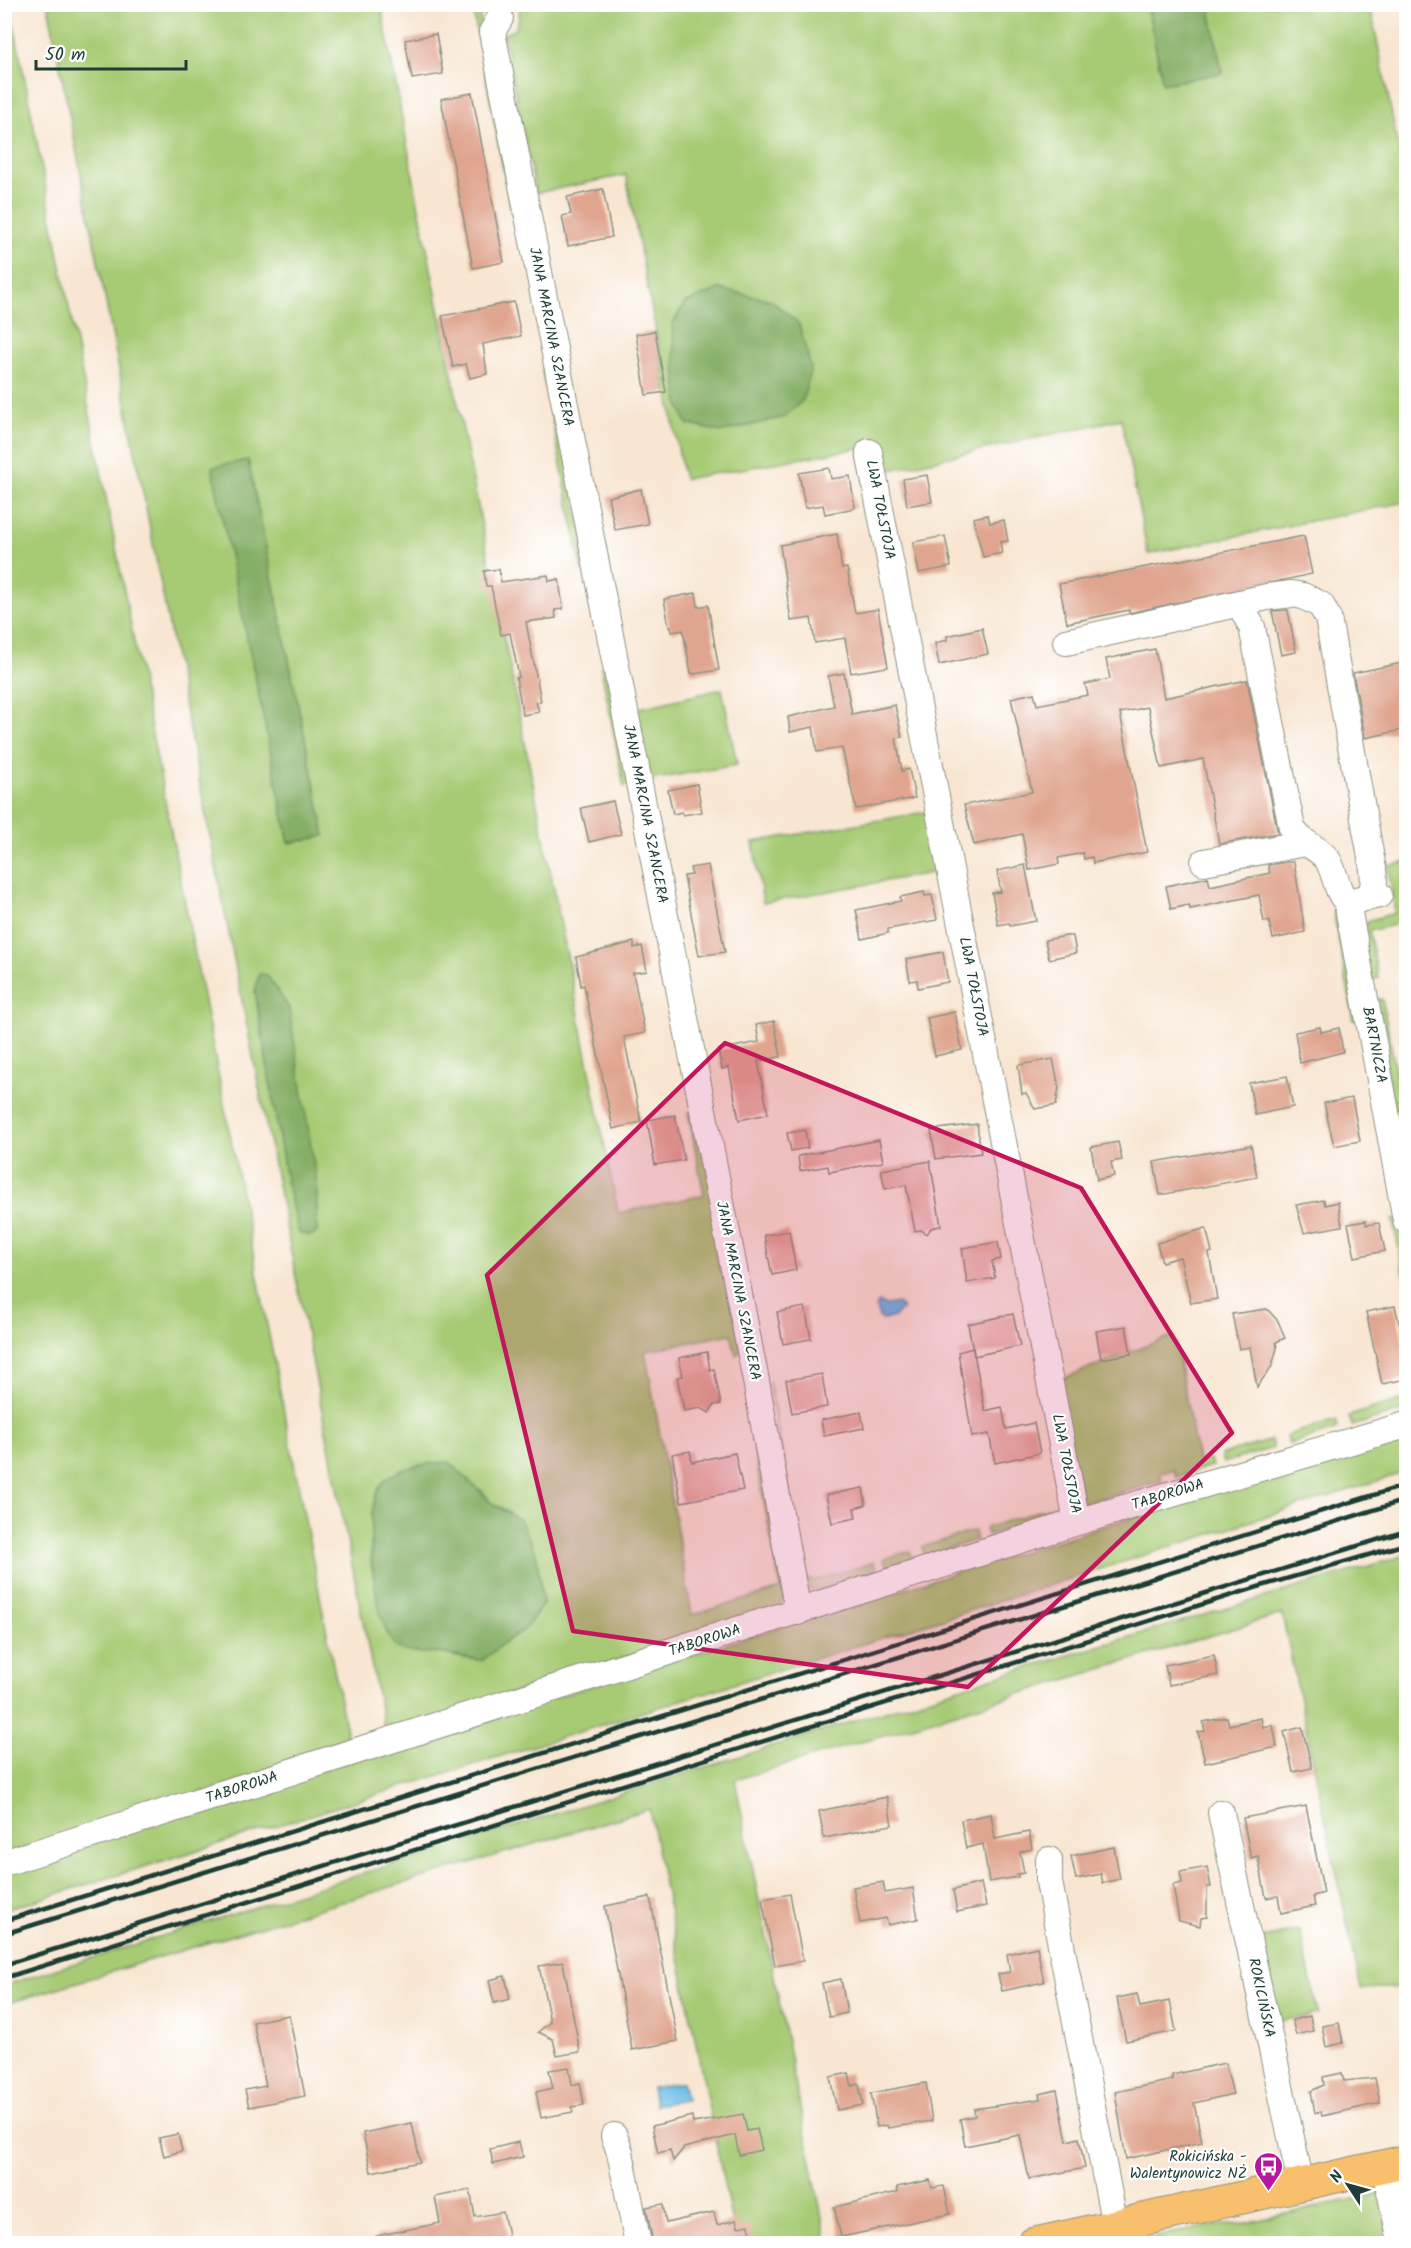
<svg xmlns="http://www.w3.org/2000/svg" width="1411" height="2248" viewBox="0 0 1411 2248" font-family="Kalam,sans-serif">
<style>
.green{fill:#a7cb74;stroke:#638454;stroke-width:1.5;fill-rule:evenodd}
.forest{fill:#85af66;stroke:#52764d;stroke-width:1.5}
.water{fill:#6bbce6;stroke:#457c8d;stroke-width:1.5}
.building{fill:#e0a58f}
.lines{fill:none;stroke-linecap:round;stroke-linejoin:round}
.minor-casing{stroke:#8c9283;stroke-width:28}
.major-casing{stroke:#8c9283;stroke-width:34}
.minor{stroke:#fff;stroke-width:26}
.major{stroke:#f8bf6c;stroke-width:32}
.rail{stroke:#1f3d34;stroke-width:4.5}
.marked{fill:#c2185b;fill-opacity:0.2;stroke:#c2185b;stroke-width:4.5;stroke-linejoin:round}
.labels{text-anchor:middle;dominant-baseline:central;stroke-width:4.5;stroke-linejoin:round;paint-order:stroke}
.street-label{font-size:15px;fill:#1f3d34;stroke:#fff}
.poi-label{font-size:15px;fill:#1f3d34;stroke:#fff;text-anchor:end}
</style>
<rect width="100%" height="100%" fill="#fff"/>
<filter id="ink" filterUnits="userSpaceOnUse"><feTurbulence type="fractalNoise" baseFrequency=".0167" numOctaves="2"/><feDisplacementMap in="SourceGraphic" scale="12" xChannelSelector="R" yChannelSelector="G"/><feConvolveMatrix kernelMatrix="1 2 1 2 8 2 1 2 1" color-interpolation-filters="sRGB"/></filter>
<filter id="wash" filterUnits="userSpaceOnUse"><feTurbulence type="fractalNoise" baseFrequency=".008" numOctaves="4" result="noise"/><feDisplacementMap in="SourceGraphic" scale="24" xChannelSelector="R" yChannelSelector="G"/><feGaussianBlur stdDeviation="1.35" result="paint"/><feColorMatrix in="noise" values="0 0 0 0 0 0 0 0 0 0 0 0 0 0 0 0 0 1.4 0 .05"/><feComposite in="paint" operator="in"/></filter>
<g filter="url(#wash)">
<rect width="100%" height="100%" fill="#f8e6d2"/>
<g class="green">
<polygon points="10,4 349,1746 5,1854 4,5"/>
<path d="M48 5H381L419 208 618 1213 704 1195 688 1112 696 1114 723 1249 716 1254 720 1272 727 1274 742 1351 736 1355 731 1334 645 1351 692 1615 781 1589 754 1450 762 1454 785 1595 778 1609 385 1734ZM248 461 324 836 290 843 213 467ZM255 991 299 1233 287 1185ZM480 1489 493 1504 508 1511 536 1553 543 1604 524 1630 503 1643 483 1660C439 1658 420 1643 383 1622L371 1562 372 1512Z"/>
<path d="M520 5H1147L1163 84 1222 73 1209 5H1370L1406 186V502L1148 554 1121 419 881 472 860 448 684 479 626 175 536 193 503 35 515 29 519 18ZM719 289 771 300 784 417 722 432 687 424 672 325 685 303Z"/>
<polygon points="479,11 519,213 512,215 473,12"/>
<polygon points="542,370 550,370 588,569 582,570"/>
<polygon points="601,667 608,669 630,783 624,787"/>
<polygon points="722,689 737,765 650,780 636,709"/>
<polygon points="931,811 942,871 763,903 753,842"/>
<polygon points="1406,862 1406,922 1369,931 1378,978 1369,980 1361,930 1370,920 1395,913 1388,866"/>
<polygon points="1338,909 1360,1020 1354,1020 1333,910"/>
<polygon points="1382,999 1406,1126 1406,1179 1373,1001"/>
<polygon points="1399,1218 1406,1257 1406,1287 1393,1220"/>
<polygon points="1174,1335 1198,1462 1210,1459 1212,1466 1176,1477 1174,1470 1160,1473 1162,1481 1082,1504 1056,1381"/>
<polygon points="769,1383 805,1578 813,1581 874,1562 877,1570 814,1591 805,1587"/>
<polygon points="1406,1398 1406,1410 1352,1426 1349,1416"/>
<polygon points="1336,1420 1338,1429 1289,1444 1287,1435"/>
<polygon points="1406,1432 1406,1472 943,1619 5,1910 5,1869"/>
<polygon points="1271,1440 1273,1448 1223,1463 1221,1455"/>
<polygon points="1066,1502 1066,1511 987,1535 985,1528"/>
<polygon points="974,1531 976,1540 925,1556 922,1547"/>
<polygon points="910,1551 913,1560 887,1568 884,1559"/>
<polygon points="1406,1555 1406,1987 1361,1989 1282,1614 735,1780 827,2243 736,2243 649,1809 5,2004 5,1985 985,1680"/>
<polygon points="1300,1930 1318,2014 1272,2022 1254,1940"/>
<polygon points="1381,2193 1390,2242 1383,2244 1126,2244 1198,2227 1241,2224"/>
</g>
<g class="forest">
<polygon points="1147,5 1209,5 1222,73 1163,84"/>
<polygon points="719,289 771,300 799,324 811,368 803,400 784,417 722,432 687,424 678,402 672,325 685,303"/>
<polygon points="248,460 325,836 289,843 212,467"/>
<polygon points="259,974 267,975 289,1008 317,1184 317,1232 310,1236 299,1233 287,1185 255,991"/>
<path d="M449 1462 493 1504 520 1520 536 1553 543 1604 524 1630 503 1643 483 1660C467 1659 453 1655 438 1653 422 1651 407 1657 394 1644 373 1622 363 1514 379 1488 392 1466 427 1463 449 1462Z"/>
</g>
<g class="water">
<polygon points="879,1302 885,1305 898,1303 903,1309 894,1317 883,1320 879,1317 876,1308"/>
<polygon points="682,2082 686,2100 655,2105 652,2088"/>
</g>
<g id="blocks">
<g class="building">
<polygon points="436,34 443,74 412,79 405,40"/>
<polygon points="472,93 504,262 473,268 441,99"/>
<polygon points="603,189 612,237 568,246 562,216 571,214 567,197"/>
<polygon points="514,302 521,336 483,344 487,374 470,378 466,364 453,367 442,316"/>
<polygon points="655,331 666,392 646,395 636,334"/>
<polygon points="829,468 831,479 850,476 855,508 825,514 823,505 805,508 799,473"/>
<polygon points="927,475 932,502 907,506 903,479"/>
<polygon points="641,489 648,524 615,530 608,497"/>
<polygon points="988,515 990,523 1004,520 1008,541 1000,542 1002,553 983,557 973,518"/>
<polygon points="837,534 842,569 847,568 855,613 878,609 888,667 851,673 845,638 815,643 811,618 791,621 780,545"/>
<polygon points="945,536 951,567 919,573 913,542"/>
<polygon points="1304,536 1312,574 1129,613 1129,610 1067,623 1059,584"/>
<polygon points="499,569 501,582 548,575 549,581 559,579 563,609 555,610 556,618 526,622 541,701 536,702 539,712 523,715 516,678 519,677 510,633 501,635 491,586 486,586 484,571"/>
<polygon points="696,593 698,607 708,605 719,670 694,674 691,673 683,630 672,632 671,627 669,627 664,599"/>
<polygon points="1288,610 1296,652 1281,655 1272,611"/>
<polygon points="982,628 988,654 939,665 935,643 947,640 947,636"/>
<polygon points="1155,649 1164,698 1247,680 1278,833 1219,844 1203,759 1161,768 1148,707 1120,713 1147,852 1093,863 1092,857 1084,859 1083,853 1058,858 1059,864 1029,870 1022,834 974,845 964,805 1032,792 1011,698 1034,693 1037,705 1088,695 1085,684 1110,679 1106,659"/>
<polygon points="1407,662 1407,729 1365,738 1353,673"/>
<polygon points="844,673 852,714 895,705 902,737 896,738 902,771 909,769 915,798 856,809 842,748 817,752 813,727 790,732 788,717 834,706 828,676"/>
<polygon points="697,784 702,812 683,815 682,812 673,814 668,790"/>
<polygon points="613,801 621,834 589,842 581,808"/>
<polygon points="1287,862 1294,862 1305,932 1273,939 1269,921 1264,922 1259,895 1190,909 1189,905 1171,909 1166,886 1208,877 1210,886 1270,873 1268,865"/>
<polygon points="708,865 725,952 699,956 684,876 692,875 690,868"/>
<polygon points="1025,865 1036,921 1010,926 1009,923 998,925 992,893 1001,892 997,871"/>
<polygon points="924,892 925,896 932,895 937,920 888,929 888,933 862,939 856,910 901,901 900,897"/>
<polygon points="1066,936 1073,936 1076,953 1049,959 1045,940"/>
<polygon points="634,942 634,948 642,946 647,971 633,973 645,1033 624,1037 641,1122 613,1129 584,985 581,986 576,957"/>
<polygon points="943,952 948,982 918,988 917,980 910,981 906,959"/>
<polygon points="955,1012 962,1050 935,1056 927,1018"/>
<polygon points="774,1021 781,1057 758,1061 768,1114 739,1120 729,1067 722,1069 718,1050 759,1042 756,1025"/>
<polygon points="1320,1027 1321,1032 1339,1028 1343,1052 1300,1063 1295,1032"/>
<polygon points="1053,1059 1059,1087 1056,1105 1035,1109 1026,1093 1022,1094 1018,1065"/>
<polygon points="1287,1076 1293,1107 1255,1115 1249,1083"/>
<polygon points="1352,1098 1360,1141 1334,1146 1324,1103"/>
<polygon points="675,1115 684,1160 655,1165 647,1120"/>
<polygon points="977,1124 981,1153 936,1159 931,1130"/>
<polygon points="805,1130 808,1148 791,1151 787,1133"/>
<polygon points="879,1140 883,1162 829,1172 828,1166 800,1171 798,1156"/>
<polygon points="1118,1142 1122,1160 1111,1162 1114,1176 1097,1180 1091,1147"/>
<polygon points="1251,1145 1257,1177 1160,1195 1154,1162"/>
<polygon points="930,1161 941,1226 931,1228 927,1234 921,1230 915,1231 906,1185 885,1189 881,1170"/>
<polygon points="1324,1200 1325,1205 1338,1202 1342,1226 1304,1233 1296,1205"/>
<polygon points="1366,1221 1366,1225 1379,1223 1385,1251 1355,1257 1348,1224"/>
<polygon points="1206,1228 1212,1252 1209,1253 1217,1299 1191,1303 1180,1257 1162,1262 1157,1243"/>
<polygon points="789,1231 796,1270 772,1275 764,1235"/>
<polygon points="998,1242 1001,1259 992,1261 995,1278 967,1283 962,1248"/>
<polygon points="1395,1306 1407,1356 1407,1379 1382,1384 1366,1312"/>
<polygon points="805,1307 811,1339 783,1344 777,1312"/>
<polygon points="1267,1309 1278,1321 1285,1338 1276,1342 1277,1348 1272,1366 1257,1387 1250,1347 1239,1349 1232,1314"/>
<polygon points="1013,1314 1020,1346 974,1356 968,1324"/>
<polygon points="1126,1326 1131,1354 1101,1359 1096,1331"/>
<polygon points="973,1348 985,1411 1002,1407 1006,1429 1034,1423 1040,1453 995,1463 989,1434 972,1437 958,1352"/>
<polygon points="707,1352 710,1370 714,1369 721,1404 714,1405 709,1413 701,1408 684,1411 677,1377 683,1376 679,1358"/>
<polygon points="822,1374 827,1407 792,1413 786,1380"/>
<polygon points="861,1412 864,1428 824,1436 821,1420"/>
<polygon points="690,1451 692,1462 735,1453 743,1490 681,1502 672,1454"/>
<polygon points="863,1488 866,1505 854,1508 856,1518 832,1523 826,1495"/>
<polygon points="1214,1655 1218,1675 1169,1685 1165,1665"/>
<polygon points="1227,1717 1229,1725 1261,1718 1263,1727 1273,1725 1277,1747 1205,1763 1198,1732 1205,1731 1203,1722"/>
<polygon points="1302,1727 1312,1768 1293,1772 1284,1732"/>
<polygon points="887,1797 892,1825 824,1838 819,1811"/>
<polygon points="1306,1806 1324,1893 1313,1896 1315,1906 1281,1913 1278,1896 1266,1898 1258,1856 1251,1858 1243,1818"/>
<polygon points="991,1814 995,1839 1029,1832 1032,1849 1020,1852 1024,1873 1017,1874 1018,1877 989,1882 983,1844 966,1848 961,1820"/>
<polygon points="1114,1847 1120,1879 1103,1883 1101,1874 1076,1879 1071,1856"/>
<polygon points="1207,1867 1211,1887 1207,1887 1207,1917 1201,1918 1200,1926 1179,1921 1173,1885 1182,1883 1180,1872"/>
<polygon points="883,1882 885,1893 913,1888 918,1919 888,1925 886,1918 860,1923 853,1887"/>
<polygon points="981,1883 986,1906 957,1912 953,1890"/>
<polygon points="790,1894 803,1961 775,1966 762,1899"/>
<polygon points="650,1897 678,2041 632,2050 605,1906"/>
<polygon points="1037,1947 1044,1982 1002,1991 998,1974 1010,1972 1007,1954"/>
<polygon points="563,1962 580,2052 557,2056 553,2039 538,2032 550,2022 539,1966"/>
<polygon points="505,1976 510,1999 494,2003 489,1980"/>
<polygon points="841,1979 847,2013 829,2017 822,1983"/>
<polygon points="1137,1994 1140,2007 1170,2001 1176,2031 1126,2041 1117,1998"/>
<polygon points="289,2015 305,2096 249,2107 245,2090 266,2086 253,2022"/>
<polygon points="1310,2016 1313,2031 1296,2035 1292,2020"/>
<polygon points="1339,2023 1343,2043 1326,2047 1322,2026"/>
<polygon points="1225,2063 1233,2094 1194,2103 1202,2142 1126,2159 1115,2092 1173,2080 1172,2075"/>
<polygon points="569,2067 572,2085 580,2083 584,2105 572,2107 573,2112 541,2118 536,2092 553,2088 549,2070"/>
<polygon points="849,2073 852,2086 859,2084 863,2105 837,2110 830,2077"/>
<polygon points="1342,2073 1344,2081 1375,2078 1380,2103 1322,2116 1321,2112 1315,2113 1311,2091 1324,2085 1323,2077"/>
<polygon points="926,2083 932,2121 888,2128 887,2125 877,2127 871,2093"/>
<polygon points="1057,2090 1067,2141 1079,2138 1085,2168 1029,2179 1020,2135 965,2146 960,2119 975,2116 974,2109 1040,2099 1039,2094"/>
<polygon points="743,2114 747,2131 757,2129 762,2150 739,2155 735,2135 684,2148 673,2161 670,2150 658,2153 652,2126 692,2116 693,2123"/>
<polygon points="412,2123 420,2162 371,2172 363,2133"/>
<polygon points="178,2134 182,2151 164,2156 159,2138"/>
<polygon points="519,2142 523,2157 493,2164 490,2149"/>
<polygon points="930,2180 932,2188 944,2186 950,2214 841,2237 834,2207 898,2192 897,2187"/>
<polygon points="470,2190 475,2217 503,2212 510,2244 377,2244 376,2236 440,2223 435,2197"/>
<polygon points="663,2204 666,2223 714,2212 717,2225 736,2220 738,2227 749,2225 754,2244 653,2244 646,2207"/>
</g>
</g>
</g>
<g filter="url(#ink)">
<use href="#blocks" fill-opacity="0" stroke="#8c9283" stroke-width="1.5"/>
<g class="lines">
<defs>
<g id="minor">
<polyline points="500,18 492,32 756,1381 798,1612"/>
<polyline points="869,452 1077,1522"/>
<path d="M1239 603 1252 627 1292 828C1300 844 1316 845 1327 859 1336 872 1335 890 1347 902"/>
<polyline points="1066,642 1267,597 1292,594 1303,596 1321,605 1328,618 1373,869 1374,881 1371,896"/>
<polyline points="1204,862 1305,843"/>
<polyline points="1379,895 1347,902 1406,1220"/>
<polyline points="1221,1813 1301,2184"/>
<polyline points="1049,1860 1049,1882 1115,2226"/>
<polyline points="4,1863 1077,1522 1406,1425"/>
<polyline points="614,2136 620,2152 638,2244"/>
<polyline points="1384,2166 1402,2244"/>
</g>
<polyline id="major" points="1033,2244 1406,2161"/>
</defs>
<use href="#minor" class="minor-casing"/>
<use href="#major" class="major-casing"/>
<use href="#minor" class="minor"/>
<use href="#major" class="major"/>
<g class="rail">
<polyline points="4,1921 1406,1485"/>
<polyline points="4,1934 1406,1500"/>
<polyline points="4,1965 1406,1531"/>
<polyline points="4,1978 1258,1587 1406,1544"/>
</g>
</g>
</g>
<path class="marked" d="M725 1043 1081 1188 1232 1433 968 1687 573 1631 487 1275Z"/>
<defs>
<symbol id="bus-pin" viewBox="-11 -11 22 30"><path d="M0 17L-7.5 6A9.5 9.5 0 1 1 7.5 6Z" fill="#b5179e" stroke="#fff"/><path d="M-5-6H5V4H4V6H2V4H-2V6H-4V4H-5ZM-3.5-4V0h7V-4ZM-3.5 1.2v1.5H-2V1.2ZM2 1.2v1.5H3.5V1.2Z" fill="#fff"/></symbol>
</defs>
<g fill-rule="evenodd">
<use href="#bus-pin" x="1252" y="2150" width="33" height="45"/>
</g>
<g class="labels">
<g class="street-label">
<text transform="translate(551 337) rotate(79)">JANA MARCINA SZANCERA</text>
<text transform="translate(880 510) rotate(79)">LWA TOŁSTOJA</text>
<text transform="translate(645 814) rotate(79)">JANA MARCINA SZANCERA</text>
<text transform="translate(973 987) rotate(79)">LWA TOŁSTOJA</text>
<text transform="translate(1374 1045) rotate(79)">BARTNICZA</text>
<text transform="translate(738 1291) rotate(79)">JANA MARCINA SZANCERA</text>
<text transform="translate(1066 1464) rotate(79)">LWA TOŁSTOJA</text>
<text transform="translate(1168 1495) rotate(-17)">TABOROWA</text>
<text transform="translate(705 1641) rotate(-18)">TABOROWA</text>
<text transform="translate(242 1788) rotate(-18)">TABOROWA</text>
<text transform="translate(1261 1998) rotate(78)">ROKICIŃSKA</text>
</g>
<g class="poi-label">
<text x="1247" y="2157">Rokicińska -<tspan x="1247" dy="17">Walentynowicz NŻ</tspan></text>
</g>
</g>
<rect width="1411" height="2248" fill="none" stroke="#fff" stroke-width="24"/>
<g transform="translate(1348 2185) rotate(306)" stroke="#ffffff" stroke-width="4.5" paint-order="stroke">
<path d="M0-4.5L10 22L0 15L-10 22Z" fill="#1f3d34"/>
<text y="-9" font-size="16" font-weight="bold" text-anchor="middle" fill="#1f3d34">N</text>
</g>
<path d="M36 60v9h150v-9" fill="none" stroke="#1f3d34" stroke-width="3"/>
<text x="45" y="60" font-size="18" fill="#1f3d34" stroke="#ffffff" stroke-width="4.5" paint-order="stroke">50 m</text>
</svg>
